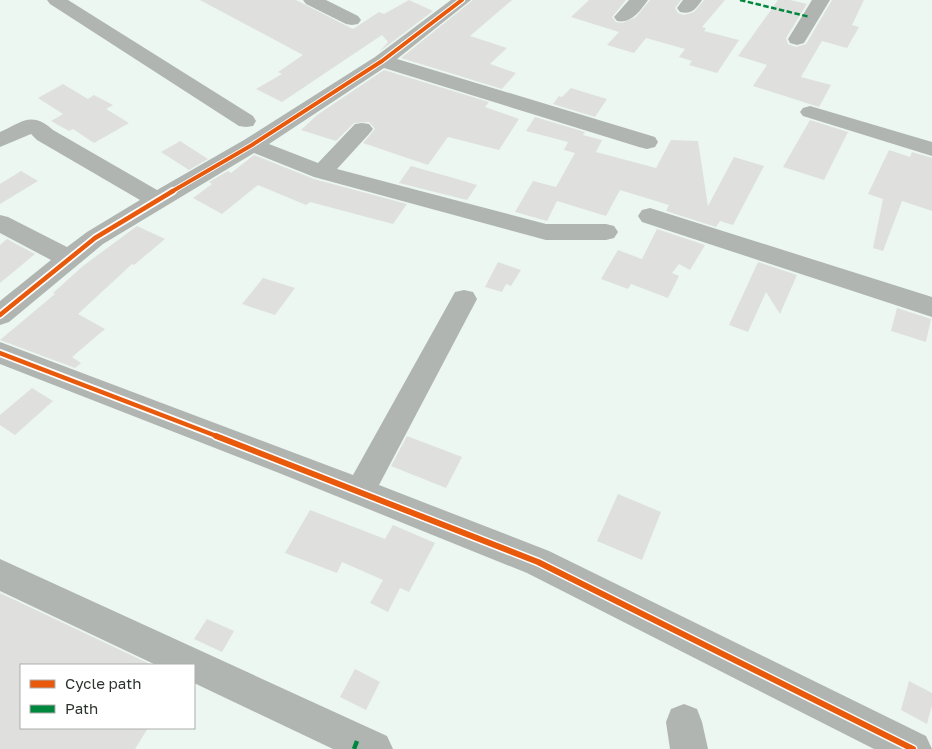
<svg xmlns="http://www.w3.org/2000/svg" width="932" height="749" viewBox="0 0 932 749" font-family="'Golos Text',sans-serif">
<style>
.building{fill:#dfe0dd}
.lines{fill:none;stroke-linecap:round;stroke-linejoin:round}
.minor{fill:#b0b5b2;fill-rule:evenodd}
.quiet-far1{stroke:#00873e;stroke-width:2.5;stroke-dasharray:5.5 2.5;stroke-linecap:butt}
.quiet{stroke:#00873e;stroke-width:4.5;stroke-dasharray:9 4.5;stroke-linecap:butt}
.cycleway-far2-casing{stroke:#fff;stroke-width:6}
.cycleway-far1-casing{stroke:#fff;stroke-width:8}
.cycleway-casing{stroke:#fff;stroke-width:9}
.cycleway-far2{stroke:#e8590c;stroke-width:4}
.cycleway-far1{stroke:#e8590c;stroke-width:4.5}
.cycleway{stroke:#e8590c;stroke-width:6}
</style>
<rect width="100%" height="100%" fill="#ecf7f1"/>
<g class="building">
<polygon points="200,0 296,0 353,29 379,12 384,14 409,0 433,11 379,52 388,42 382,35 282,102 256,89 282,74 278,72 303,55"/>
<polygon points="473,0 512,0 470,36 507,48 490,64 516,73 502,89 401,58"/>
<polygon points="589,0 626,0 612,17 616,22 622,23 636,17 650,0 681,0 675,8 678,13 684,15 694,12 704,0 725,0 702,27 706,28 704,31 739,40 717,73 689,65 692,61 679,57 685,49 646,38 634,53 607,45 619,32 571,17"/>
<polygon points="778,0 790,0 807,4 786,38 788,44 796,47 806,44 832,0 864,0 852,25 859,27 847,48 822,41 801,77 831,85 819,107 753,86 767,65 738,56"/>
<polygon points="384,70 489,102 485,107 519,119 499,150 448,137 428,165 363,143 375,129 369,122 354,123 336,141 301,130 317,115"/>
<polygon points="63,84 88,99 94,95 113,105 106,109 129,123 94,143 73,129 69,131 51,121 63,114 38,98"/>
<polygon points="571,88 587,93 607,99 595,117 553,104 559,96 562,97"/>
<polygon points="535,117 585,132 583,135 602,140 596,152 656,168 671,140 698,141 708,206 734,157 764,166 733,225 720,221 716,227 666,211 669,205 620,190 606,216 557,201 547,221 515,212 533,181 556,187 575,153 564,150 568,142 526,131"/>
<polygon points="810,120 848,132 824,180 783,167"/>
<polygon points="180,141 208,159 189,170 161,152"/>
<polygon points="889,150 910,157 912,152 932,158 932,211 902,201 883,251 873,248 883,199 868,194"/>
<polygon points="254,155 314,179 407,204 393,224 310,202 306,205 258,185 222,214 193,198 212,184 209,182 228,171 231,173"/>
<polygon points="411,166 457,179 477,185 467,200 399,183"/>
<polygon points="21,171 38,181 0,204 0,184"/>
<polygon points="137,226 165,239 134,265 132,264 78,314 105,329 72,357 81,363 75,368 0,340 55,294 53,293 83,266"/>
<polygon points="657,229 705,245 690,270 679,264 672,273 679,276 668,298 631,284 628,289 601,279 618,250 642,259"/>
<polygon points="7,239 35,254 0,283 0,245"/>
<polygon points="498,262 521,270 511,286 506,284 502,292 485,287"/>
<polygon points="758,262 797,275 780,314 766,292 748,332 729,325"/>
<polygon points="263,278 295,288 275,315 242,304"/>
<polygon points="897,308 931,319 926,342 891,331"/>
<polygon points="32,388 53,401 15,435 0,425 0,415"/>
<polygon points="407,436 462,457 446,488 391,466"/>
<polygon points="618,494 661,512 642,560 597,541"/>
<polygon points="310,510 385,539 393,525 435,543 409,592 400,588 388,612 370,603 383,580 342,562 337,573 285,553"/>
<polygon points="0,593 152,665 21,665 21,728 148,728 135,749 0,749"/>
<polygon points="207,619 234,631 222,652 194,639"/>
<polygon points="355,669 380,682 366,710 340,697"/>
<polygon points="909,681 932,693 932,705 927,724 901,710"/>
</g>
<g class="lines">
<g class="minor">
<polygon points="47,0 68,0 253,116 256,121 253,126 246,127 239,126 50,4"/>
<polygon points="303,0 326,0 358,16 361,20 358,24 352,25 346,24 306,4"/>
<path d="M451 0H471L397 59 655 137 658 142 655 147 647 149 639 147 384 68 269 144 318 163 355 124 362 123 369 124 373 129 369 134 337 169 546 224H606L614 226 618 232 614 238 606 240H546L314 177 254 153 103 244 9 322 0 325V301L51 260 0 233V215L8 217 67 247 87 232 140 200 37 140 31 134 0 147V132C23 122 31 111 53 130L157 190 244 140 375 57Z"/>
<path d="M629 0H648C640 11 631 24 617 21L614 17Z"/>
<path d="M683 0H702C696 9 691 15 680 12L677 8Z"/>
<polygon points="812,0 830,0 804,43 797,45 790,43 788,39"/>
<polygon points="810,106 932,142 932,156 803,116 800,112 803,108"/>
<polygon points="650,208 932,297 932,317 642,222 638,216 642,210"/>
<polygon points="464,290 473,292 477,299 379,485 549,551 926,736 932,749 874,749 527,573 279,473 0,364 0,342 353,475 455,292"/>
<polygon points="0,559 387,736 393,749 333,749 194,683 194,665 156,665 0,591"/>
<polygon points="684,704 697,709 702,722 708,749 670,749 666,722 671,709"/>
</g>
<polyline class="quiet-far1" points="740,0 810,17"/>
<polyline class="quiet" points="354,749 357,741"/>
<defs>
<polyline id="cycleway-far2" points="171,192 252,145 382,61 462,0"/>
<g id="cycleway-far1">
<polyline points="0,315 95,238 173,191"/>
<polyline points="0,353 219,437"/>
</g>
<polyline id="cycleway" points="216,436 538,562 913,749"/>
</defs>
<use href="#cycleway-far2" class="cycleway-far2-casing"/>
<use href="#cycleway-far1" class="cycleway-far1-casing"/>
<use href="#cycleway" class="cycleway-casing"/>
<use href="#cycleway-far2" class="cycleway-far2"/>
<use href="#cycleway-far1" class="cycleway-far1"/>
<use href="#cycleway" class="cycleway"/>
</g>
<rect x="20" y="664" width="175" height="65" fill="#ffffff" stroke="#abaeac"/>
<rect x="30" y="680" width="25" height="8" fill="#e8590c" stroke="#abaeac"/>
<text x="65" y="689" font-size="15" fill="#2c342f">Cycle path</text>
<rect x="30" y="705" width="25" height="8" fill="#00873e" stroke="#abaeac"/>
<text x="65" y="714" font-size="15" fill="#2c342f">Path</text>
</svg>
